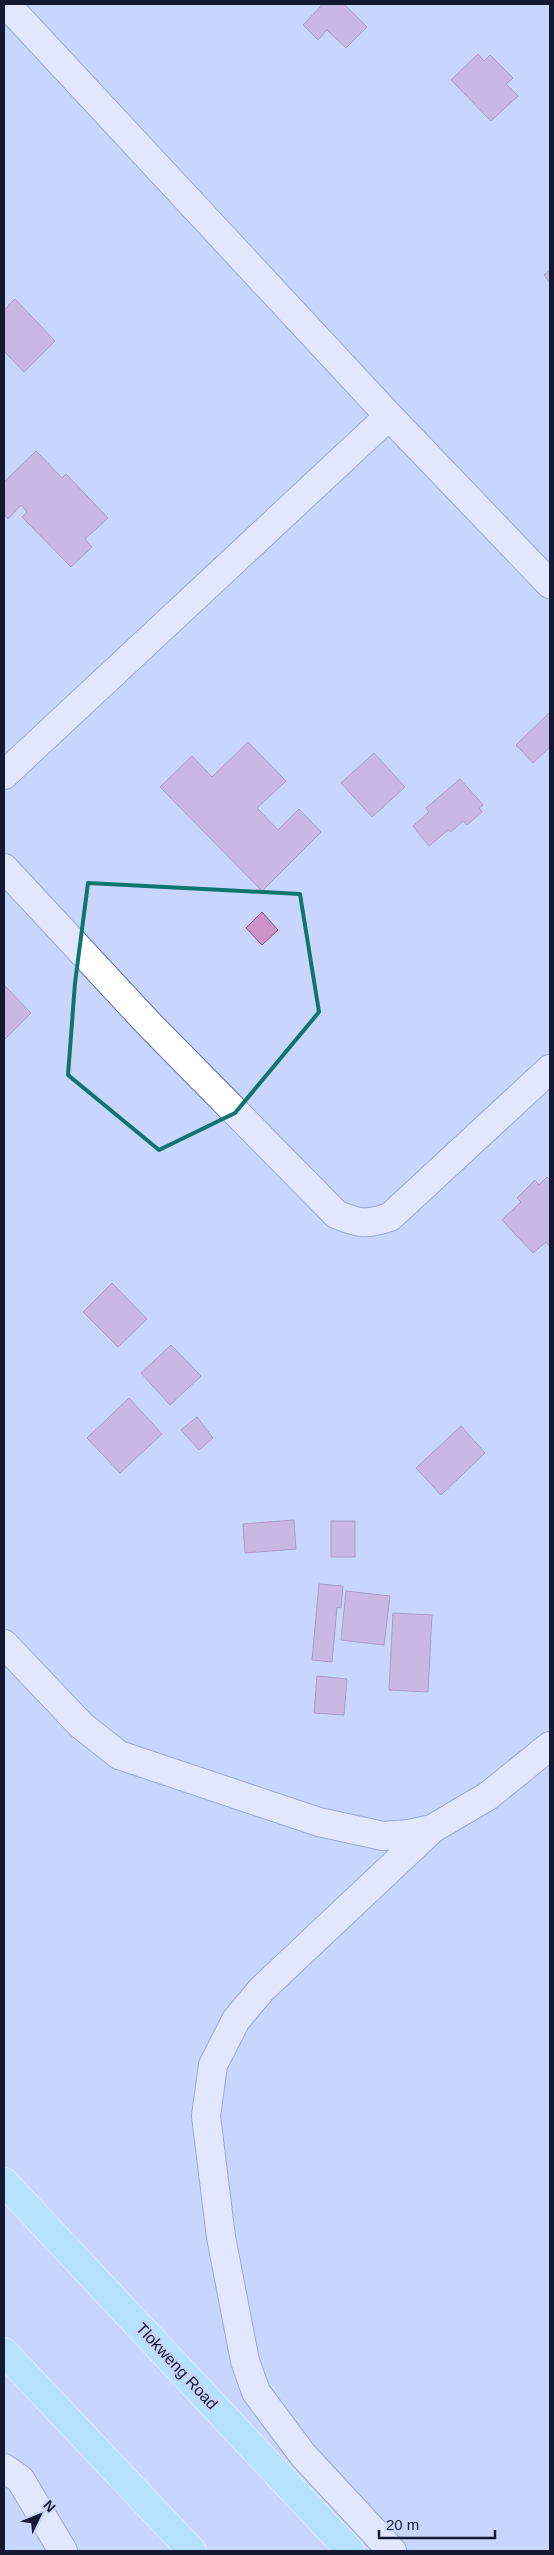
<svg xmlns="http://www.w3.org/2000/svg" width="554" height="2555" viewBox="0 0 554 2555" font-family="Helvetica,sans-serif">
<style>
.building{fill:#cc94c6;stroke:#885483}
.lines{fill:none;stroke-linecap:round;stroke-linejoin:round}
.street-casing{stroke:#6072ae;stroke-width:30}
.primary-casing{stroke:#fff;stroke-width:30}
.street{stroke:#fff;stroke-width:28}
.primary{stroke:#9ff1ff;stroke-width:28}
.marked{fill:none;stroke:#0f766e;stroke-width:4;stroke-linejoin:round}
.labels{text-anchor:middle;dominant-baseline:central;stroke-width:5;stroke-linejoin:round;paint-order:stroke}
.street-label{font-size:16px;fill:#121930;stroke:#c8d6fd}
</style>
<rect width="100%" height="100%" fill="#c8d6fd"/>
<g class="building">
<polygon points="323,4 344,4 367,27 346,48 327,30 318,40 303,25"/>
<polygon points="478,54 484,61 490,55 513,78 506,84 518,96 491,121 451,80"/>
<polygon points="550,270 550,283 544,275"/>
<polygon points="15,299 55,341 24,372 4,351 4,310"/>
<polygon points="36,451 62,478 66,474 108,518 85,539 92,547 71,567 22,517 27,512 21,505 8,519 4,514 4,482"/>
<polygon points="550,712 550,747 533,763 516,745"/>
<polygon points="248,742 286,781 257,808 278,830 299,809 321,832 262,891 160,787 192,756 212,777"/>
<polygon points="374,753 405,787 372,817 341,783"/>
<polygon points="460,779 483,805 479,808 482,812 467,825 463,821 451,832 448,830 429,846 413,826 429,812 426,808"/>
<polygon points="262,912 278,930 262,945 246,928"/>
<polygon points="4,985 31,1013 4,1040"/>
<polygon points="547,1177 550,1180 550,1247 546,1242 533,1253 502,1220 521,1202 517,1198 535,1180 539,1185"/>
<polygon points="112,1283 147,1319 118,1347 83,1312"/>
<polygon points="171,1345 201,1376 170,1405 141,1373"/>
<polygon points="129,1398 162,1434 120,1473 87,1438"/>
<polygon points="197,1417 213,1438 199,1450 181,1430"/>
<polygon points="461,1426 485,1453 441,1495 416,1468"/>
<polygon points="294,1520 296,1549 245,1553 243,1524"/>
<rect x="331" y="1521" width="24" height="36"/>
<polygon points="319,1584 343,1586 341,1608 337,1607 332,1662 312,1660"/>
<polygon points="346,1591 390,1596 384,1645 341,1640"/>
<polygon points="393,1613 432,1615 428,1692 389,1690"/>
<polygon points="317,1676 347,1679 344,1715 314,1713"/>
</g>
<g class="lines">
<defs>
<g id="street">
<polyline points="6,4 389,416 550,584"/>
<polyline points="4,775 389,416"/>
<path d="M4 868 148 1023 336 1214C359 1224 366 1225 390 1217L550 1069"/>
<polyline points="4,1644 81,1725 119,1755 319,1822 383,1836 409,1834 432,1829 488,1796 550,1746"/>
<polyline points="4,2468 20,2479 63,2551"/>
<polyline points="392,2551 303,2455 256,2392 245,2361 221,2237 206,2116 213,2065 236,2020 262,1989 432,1829"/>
</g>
<g id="primary">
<polyline points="4,2182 350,2551"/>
<polyline points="4,2352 192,2551"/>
</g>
</defs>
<use href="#street" class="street-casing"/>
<use href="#primary" class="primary-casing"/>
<use href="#street" class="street"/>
<use href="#primary" class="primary"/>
</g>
<path d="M0 0H554V2555H0ZM88 883 300 894 319 1012 235 1113 159 1150 68 1075 75 983Z" fill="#c8d6fd" fill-opacity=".55" fill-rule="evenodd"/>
<path class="marked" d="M88 883 300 894 319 1012 235 1113 159 1150 68 1075 75 983Z"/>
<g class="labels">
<g class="street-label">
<text transform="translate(177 2366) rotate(47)">Tlokweng Road</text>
</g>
</g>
<rect width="554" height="2555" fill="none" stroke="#121930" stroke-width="10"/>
<g transform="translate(40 2515) rotate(47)" stroke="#c8d6fd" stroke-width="4" paint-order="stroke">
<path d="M0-4L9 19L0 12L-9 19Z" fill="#121930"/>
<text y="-8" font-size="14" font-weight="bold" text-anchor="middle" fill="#121930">N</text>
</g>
<path d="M379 2530v8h116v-8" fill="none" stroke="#121930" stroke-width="2.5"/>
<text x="386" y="2530" font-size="15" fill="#121930" stroke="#c8d6fd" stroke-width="4" paint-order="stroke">20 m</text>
</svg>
